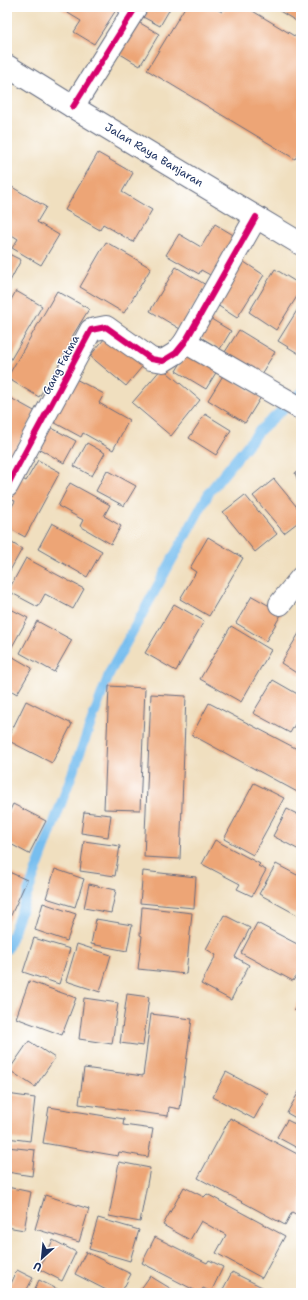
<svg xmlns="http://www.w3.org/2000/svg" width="308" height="1300" viewBox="0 0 308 1300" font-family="'Shantell Sans',sans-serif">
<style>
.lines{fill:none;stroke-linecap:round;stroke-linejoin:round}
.stream{stroke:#77beef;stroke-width:10}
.building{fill:#eda576}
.street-casing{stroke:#666d80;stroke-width:24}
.primary-casing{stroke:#666d80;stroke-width:24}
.street{stroke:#fff;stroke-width:22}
.primary{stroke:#fff;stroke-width:22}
.cycleway-casing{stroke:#fff;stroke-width:8}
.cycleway{stroke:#d6006c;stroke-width:6}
.labels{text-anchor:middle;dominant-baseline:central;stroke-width:3;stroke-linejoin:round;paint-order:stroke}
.street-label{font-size:11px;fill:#1b2f5e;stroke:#fff}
</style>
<rect width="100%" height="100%" fill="#fff"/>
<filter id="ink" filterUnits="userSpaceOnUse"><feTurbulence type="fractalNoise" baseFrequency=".025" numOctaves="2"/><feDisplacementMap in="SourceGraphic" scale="8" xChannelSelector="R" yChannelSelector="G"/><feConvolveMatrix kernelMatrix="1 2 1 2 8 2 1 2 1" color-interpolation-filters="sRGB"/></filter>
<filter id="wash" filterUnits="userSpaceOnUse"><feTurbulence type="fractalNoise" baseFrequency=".012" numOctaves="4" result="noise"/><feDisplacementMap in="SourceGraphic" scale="16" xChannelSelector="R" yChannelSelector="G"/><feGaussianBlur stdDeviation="0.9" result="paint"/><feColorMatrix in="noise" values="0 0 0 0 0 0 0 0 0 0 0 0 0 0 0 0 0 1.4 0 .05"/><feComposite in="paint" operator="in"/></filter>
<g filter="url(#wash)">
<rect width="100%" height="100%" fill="#f0dfbf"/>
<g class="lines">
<polyline class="stream" points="7,949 110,672 210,491 260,430 301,393"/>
</g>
<g id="blocks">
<g class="building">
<polygon points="58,7 118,7 94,44 74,32 81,21"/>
<polygon points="149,7 171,7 160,26 143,17"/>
<polygon points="185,7 213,7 222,12 225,7 246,7 301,40 301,81 299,84 301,85 301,150 295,159 147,70"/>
<polygon points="273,7 301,7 301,24"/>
<polygon points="135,20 159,34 140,66 117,52"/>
<polygon points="7,144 11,147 7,154"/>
<polygon points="98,153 133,173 122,192 152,210 133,242 103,224 100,230 65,210"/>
<polygon points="12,187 46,207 37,222 59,235 41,265 12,248 18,239 7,232 7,195"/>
<polygon points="215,224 235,236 212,276 201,270 199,274 166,255 179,234 201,247"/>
<polygon points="106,242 151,268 124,313 80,287"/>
<polygon points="7,253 21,260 7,287"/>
<polygon points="241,260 264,275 237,318 214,303"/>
<polygon points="176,267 206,285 180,329 150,311"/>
<polygon points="275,269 301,285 301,290 276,330 249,312"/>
<polygon points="16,291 42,306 7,366 7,307"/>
<polygon points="57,291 89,309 70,340 73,342 39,397 7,378"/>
<polygon points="301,304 301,355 278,341"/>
<polygon points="203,314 231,331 220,349 192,332"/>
<polygon points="239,330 275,352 261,374 225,352"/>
<polygon points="110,332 146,362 126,386 90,356"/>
<polygon points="190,348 220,366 206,389 176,371"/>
<polygon points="162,368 200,400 171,436 132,403"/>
<polygon points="224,374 261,397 245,423 208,400"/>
<polygon points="70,376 104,394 99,403 129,420 113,450 83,433 81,437 46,418"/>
<polygon points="7,396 36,412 7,464"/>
<polygon points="205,414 231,430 216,455 189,438"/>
<polygon points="50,427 76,441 64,463 38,448"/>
<polygon points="87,443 105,453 92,476 74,466"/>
<polygon points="38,460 60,472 25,537 7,527 7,516 15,501 8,498 19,477 26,481"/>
<polygon points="107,470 136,486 124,506 96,491"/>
<polygon points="301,471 301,489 295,473"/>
<polygon points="274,479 301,512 301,520 284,533 253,496"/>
<polygon points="70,483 110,505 104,516 121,526 111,544 80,526 83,520 58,506"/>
<polygon points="245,495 277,534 255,552 223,512"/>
<polygon points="52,523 102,551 87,577 38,549"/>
<polygon points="208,537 243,558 209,616 180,599 196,572 190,568"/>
<polygon points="7,540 22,549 7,576"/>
<polygon points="26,558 84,589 73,609 45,594 38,607 8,591"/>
<polygon points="252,596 282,613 266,641 236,623"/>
<polygon points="174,604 204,621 176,671 145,653"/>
<polygon points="7,607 28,618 8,654 32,668 17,694 7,688"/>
<polygon points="37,621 72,640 54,672 20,653"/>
<polygon points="231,626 271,650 241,702 200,679"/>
<polygon points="301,630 301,676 281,663"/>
<polygon points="273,680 301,696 301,714 290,733 253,713"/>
<polygon points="109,686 145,688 140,810 104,809"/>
<polygon points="151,694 186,696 180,859 144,857"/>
<polygon points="26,701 72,724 52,763 7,740"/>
<polygon points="209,703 301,751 301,794 192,735"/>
<polygon points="254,783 284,798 253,855 224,839"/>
<polygon points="13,804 46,821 29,854 7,842 7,816"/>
<polygon points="287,809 301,816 301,851 273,836"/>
<polygon points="84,812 111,815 108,837 81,833"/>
<polygon points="215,840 260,864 258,866 266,870 252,896 237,889 240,884 202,864"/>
<polygon points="84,841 120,846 115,876 80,871"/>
<polygon points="276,864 301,877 301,917 259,894"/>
<polygon points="55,869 84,879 75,907 46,898"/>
<polygon points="7,871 27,880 7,924"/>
<polygon points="143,871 196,877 194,908 140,903"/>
<polygon points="89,884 116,890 111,913 84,908"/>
<polygon points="43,903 76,914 67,941 35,930"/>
<polygon points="142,907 192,913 186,974 138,969 142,936 140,935"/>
<polygon points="224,915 250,928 235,957 249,965 231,1000 201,984 216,955 206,949"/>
<polygon points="96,919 132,925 127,951 91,944"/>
<polygon points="257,923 301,946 301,967 293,981 241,953"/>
<polygon points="34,938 70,949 59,984 23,972"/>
<polygon points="77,944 111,955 100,992 66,981"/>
<polygon points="29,981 76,998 62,1035 16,1018"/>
<polygon points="127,994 149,997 143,1046 120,1043"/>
<polygon points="84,998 118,1003 112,1044 79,1039"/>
<polygon points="301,998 301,1014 294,1010"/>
<polygon points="151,1014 192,1019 180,1109 169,1107 168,1116 79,1104 84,1068 143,1076"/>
<polygon points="29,1041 55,1058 35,1087 9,1070"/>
<polygon points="226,1072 268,1094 254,1119 213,1097"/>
<polygon points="301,1088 301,1121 287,1113"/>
<polygon points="7,1094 35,1098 30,1141 7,1138"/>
<polygon points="49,1107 124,1119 123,1125 153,1129 148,1157 119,1152 118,1156 43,1143"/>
<polygon points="230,1118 301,1156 301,1217 292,1212 285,1225 198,1178"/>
<polygon points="287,1120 301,1127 301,1150 277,1137"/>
<polygon points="7,1147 35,1150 32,1176 7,1172"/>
<polygon points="119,1162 150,1168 140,1222 109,1216"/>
<polygon points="7,1187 31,1192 24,1230 7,1227"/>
<polygon points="184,1187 204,1197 207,1194 285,1236 262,1278 216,1253 226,1235 201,1221 190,1240 163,1225"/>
<polygon points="45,1195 89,1209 79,1242 35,1229"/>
<polygon points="98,1218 139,1230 130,1261 89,1249"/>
<polygon points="155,1237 207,1263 209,1260 223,1267 211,1292 203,1288 200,1293 142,1263"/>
<polygon points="53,1240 76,1252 62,1281 39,1269"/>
<polygon points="86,1252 131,1274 121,1293 112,1293 75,1274"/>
<polygon points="17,1270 33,1278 25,1293 7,1293"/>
<polygon points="232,1272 274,1293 221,1293"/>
<polygon points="150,1276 178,1293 138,1293"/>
<polygon points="39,1280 59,1290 58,1293 33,1293"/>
</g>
</g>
</g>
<g filter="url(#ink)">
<use href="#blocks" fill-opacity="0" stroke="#666d80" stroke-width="1"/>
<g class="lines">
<defs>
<g id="street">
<polyline points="73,107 136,7"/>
<polyline points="185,342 300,408"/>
<polyline points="7,486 91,330 106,327 151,359 163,361 176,353 185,342 256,217"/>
<polyline points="280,604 301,578"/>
</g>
<polyline id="primary" points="7,66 73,107 301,244"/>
</defs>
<use href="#street" class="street-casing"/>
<use href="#primary" class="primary-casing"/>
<use href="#street" class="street"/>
<use href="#primary" class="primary"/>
<defs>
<g id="cycleway">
<polyline points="73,107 136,7"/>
<polyline points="7,486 91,330 106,327 151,359 163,361 176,353 185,342 256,217"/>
</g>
</defs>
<use href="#cycleway" class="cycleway-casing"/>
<use href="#cycleway" class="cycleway"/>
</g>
</g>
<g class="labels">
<g class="street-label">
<text transform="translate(154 155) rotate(31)">Jalan Raya Banjaran</text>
<text transform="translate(61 365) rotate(-62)">Gang Fatma</text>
</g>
</g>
<rect width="308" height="1300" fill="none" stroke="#fff" stroke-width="24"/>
<g transform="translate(42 1258) rotate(207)" stroke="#ffffff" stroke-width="3" paint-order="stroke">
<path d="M0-3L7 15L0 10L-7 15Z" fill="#1b2f5e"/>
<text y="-6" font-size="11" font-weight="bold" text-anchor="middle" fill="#1b2f5e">U</text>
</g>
</svg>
